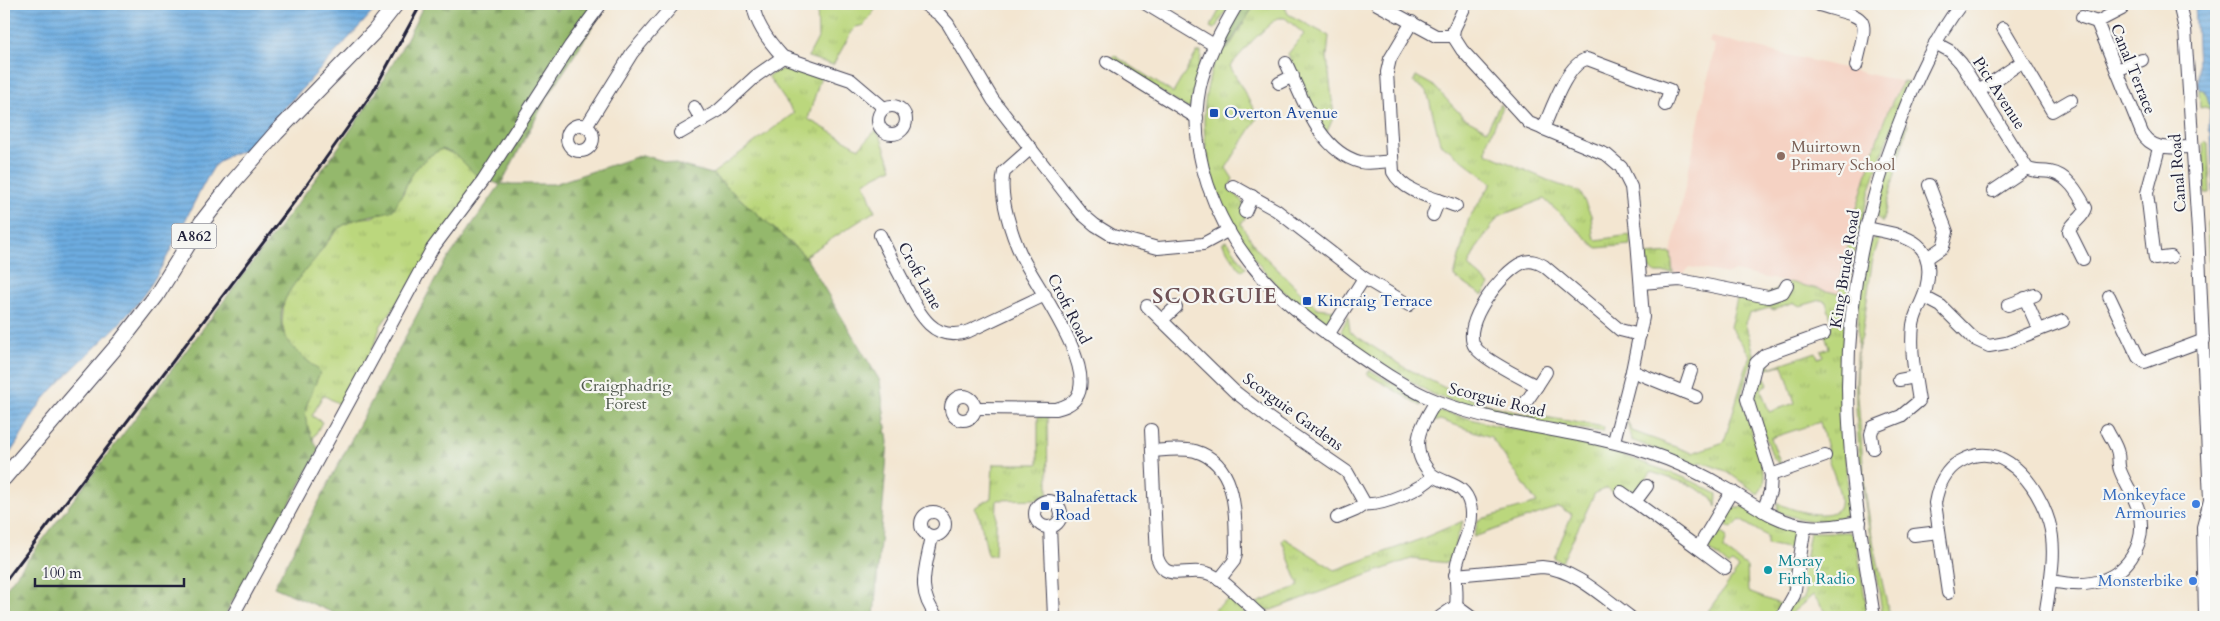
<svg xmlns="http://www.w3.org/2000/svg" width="2220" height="621" viewBox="0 0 2220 621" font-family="Cardo,serif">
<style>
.built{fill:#f5d2c3}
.grass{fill:url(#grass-tufts);stroke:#6e7c5c}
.forest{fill:url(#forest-firs);stroke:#5b6d54}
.water{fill:url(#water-rules);stroke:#48678e}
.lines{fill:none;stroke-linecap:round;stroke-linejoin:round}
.minor-casing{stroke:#413f52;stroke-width:14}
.major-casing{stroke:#413f52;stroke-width:17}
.minor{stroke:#fff;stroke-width:12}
.major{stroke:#fff;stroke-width:15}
.rail{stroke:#22223b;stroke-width:3}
.transit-dot{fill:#1a4fb4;stroke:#f6f6f2;stroke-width:2}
.education-dot{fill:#8d6e63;stroke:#f6f6f2;stroke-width:2}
.shop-dot{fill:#3f7fe0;stroke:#f6f6f2;stroke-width:2}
.culture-dot{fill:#0f9aa8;stroke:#f6f6f2;stroke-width:2}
.labels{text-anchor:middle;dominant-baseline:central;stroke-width:4.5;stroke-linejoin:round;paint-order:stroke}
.shield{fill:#f6f6f2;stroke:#626272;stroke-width:1}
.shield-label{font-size:15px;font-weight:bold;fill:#22223b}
.street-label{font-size:16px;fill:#22223b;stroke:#f6f6f2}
.transit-label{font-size:16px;fill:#164399;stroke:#f6f6f2;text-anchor:start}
.education-label{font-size:16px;fill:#785e54;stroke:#f6f6f2;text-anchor:start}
.park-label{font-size:16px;fill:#50584f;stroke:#f6f6f2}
.shop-label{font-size:16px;fill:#366cbe;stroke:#f6f6f2;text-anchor:end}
.culture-label{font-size:16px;fill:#0d838f;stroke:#f6f6f2;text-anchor:start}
.district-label{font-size:21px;font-weight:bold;letter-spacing:1px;fill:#6e5156;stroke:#f6f6f2}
</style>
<defs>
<pattern id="grass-tufts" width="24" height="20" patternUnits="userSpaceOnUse" patternTransform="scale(1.25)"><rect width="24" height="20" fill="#bbd77d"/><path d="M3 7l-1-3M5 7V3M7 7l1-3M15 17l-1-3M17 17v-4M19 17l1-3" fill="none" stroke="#a0b86d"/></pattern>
<pattern id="forest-firs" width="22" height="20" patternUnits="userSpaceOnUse" patternTransform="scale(1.25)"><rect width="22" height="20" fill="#94b86c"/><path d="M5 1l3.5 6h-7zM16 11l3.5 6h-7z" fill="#78955a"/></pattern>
<pattern id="water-rules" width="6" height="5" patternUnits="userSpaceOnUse" patternTransform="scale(1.25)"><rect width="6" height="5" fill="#6dace0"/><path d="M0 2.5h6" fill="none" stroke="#598cb7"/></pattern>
</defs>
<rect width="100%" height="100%" fill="#f6f6f2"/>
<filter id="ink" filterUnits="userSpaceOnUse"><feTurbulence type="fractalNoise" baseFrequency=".02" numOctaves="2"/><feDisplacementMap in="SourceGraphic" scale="10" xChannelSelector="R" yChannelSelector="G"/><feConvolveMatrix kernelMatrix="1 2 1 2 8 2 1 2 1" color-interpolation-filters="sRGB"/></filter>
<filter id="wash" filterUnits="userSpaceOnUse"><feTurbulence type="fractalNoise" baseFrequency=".0096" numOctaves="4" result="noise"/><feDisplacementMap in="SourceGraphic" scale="20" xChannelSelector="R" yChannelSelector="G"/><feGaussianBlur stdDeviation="1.12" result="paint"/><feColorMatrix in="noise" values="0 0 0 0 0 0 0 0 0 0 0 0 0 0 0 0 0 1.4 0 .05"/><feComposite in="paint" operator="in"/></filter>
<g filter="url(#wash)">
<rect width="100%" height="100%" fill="#f3e6d1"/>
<polygon class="built" points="1711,37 1903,82 1880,130 1864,182 1847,240 1839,294 1735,271 1728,274 1690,267 1683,274 1673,273 1671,253 1715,45 1709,42"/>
<g class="grass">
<polygon points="817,4 879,4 864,25 856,27 852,31 833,65 808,57 818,38"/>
<polygon points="1223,4 1228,7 1217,27 1214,29 1210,27"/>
<path d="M1255 4H1284L1288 14 1329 36 1327 57 1334 116 1326 134 1288 54 1304 34 1285 18H1277L1254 39 1230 66 1258 117 1226 168 1233 179 1228 189C1240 197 1243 201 1247 215L1241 224 1256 248 1317 308 1335 310 1327 321H1320L1313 318C1299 305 1284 293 1271 279 1258 265 1248 249 1238 233 1204 175 1190 108 1222 45L1228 49 1229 47Z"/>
<polygon points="1197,52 1201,52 1201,57 1191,107 1185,107 1110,59 1114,55 1173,93"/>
<polygon points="784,68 821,76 808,119 859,148 876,130 881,138 892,168 864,182 875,211 805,256 712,174 794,113 768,76"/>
<polygon points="1416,76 1434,86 1463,117 1487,130 1500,104 1503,107 1487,142 1486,153 1554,183 1580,192 1591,215 1593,235 1596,240 1630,235 1630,245 1597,248 1544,199 1499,216 1477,247 1468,266 1490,285 1482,295 1454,277 1469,218 1492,183 1440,143 1427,91 1413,82"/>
<path d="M1903 82 1909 83C1894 122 1878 160 1867 201 1839 299 1837 401 1850 502L1849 511C1834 530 1797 519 1778 512L1777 502C1788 510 1835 523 1840 505 1843 493 1830 466 1826 453L1828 452 1820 422 1771 438 1781 465 1773 458 1753 399 1757 381 1765 378 1768 385 1761 389 1769 412 1795 403 1783 365 1762 369 1760 366 1767 360 1771 367 1816 352 1818 358 1823 356 1821 351 1829 348 1825 334 1830 332 1832 322 1826 302 1821 300 1800 306 1794 303 1774 310 1769 308 1749 314 1745 323 1755 357 1749 369 1741 396 1765 477 1764 485 1758 494 1726 471 1701 462 1696 465 1631 440 1627 421 1632 431 1692 453 1724 442 1750 355 1730 327 1738 295 1757 300 1789 282 1839 294C1846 248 1857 204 1871 160 1879 133 1888 106 1903 82Z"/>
<polygon points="2202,88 2208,98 2210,109 2205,107 2200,108 2199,89"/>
<polygon points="1908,124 1885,212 1882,223 1877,217 1878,207 1901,131"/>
<polygon points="2205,141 2208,143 2210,193 2205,193 2203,143"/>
<path d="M442 149 456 155 475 174 482 177 396 305 381 325 375 343 343 406 323 395 312 416 322 422 313 439C297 412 310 398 320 372L295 350 285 336 282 323 284 301 291 286 340 227 356 219 373 217 403 194 410 175 428 156Z"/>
<polygon points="2209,221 2212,223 2214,273 2211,275 2209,273 2207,223"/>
<path d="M1876 238 1879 239 1872 263 1862 336 1858 348 1857 384 1865 490 1872 536 1890 617H1883L1882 611C1871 543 1859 475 1856 407 1855 381 1858 356 1858 331 1859 303 1859 266 1871 241Z"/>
<polygon points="1225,241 1228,242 1246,268 1241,271 1222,243"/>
<polygon points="1671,253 1673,273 1656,273 1649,268 1646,255"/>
<polygon points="2213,302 2216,304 2215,356 2213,354 2211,304"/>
<polygon points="1348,316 1350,332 1406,368 1449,390 1476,401 1515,412 1604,427 1603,432 1511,419 1434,395 1377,361 1347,340 1341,331"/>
<polygon points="1370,370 1421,400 1421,406 1367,374"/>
<polygon points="1440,411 1502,427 1566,437 1617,449 1617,453 1688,479 1717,494 1716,507 1712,497 1688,484 1651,472 1638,490 1616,495 1607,488 1595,493 1562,562 1554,558 1572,514 1558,507 1474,537 1478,520 1537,503 1491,437 1440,420 1430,423"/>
<polygon points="1047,415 1048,494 1038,499 997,500 995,555 988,555 980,519 974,508 991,498 993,464 1038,464 1038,416"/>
<polygon points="1742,506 1774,523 1797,532 1789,592 1784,589 1787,573 1781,572 1782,565 1789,566 1792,549 1767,544 1767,536 1740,520 1732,528 1725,524 1724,520 1732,509"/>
<polygon points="1463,521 1449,563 1411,559 1271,610 1263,610 1257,603 1299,586 1282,541 1284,538 1335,570 1421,539"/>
<polygon points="1715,532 1720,532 1727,537 1723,549 1747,567 1748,592 1780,604 1787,600 1794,603 1804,598 1805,590 1801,582 1810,532 1849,532 1856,540 1868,617 1830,617 1813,595 1787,617 1717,617 1708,611 1739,568 1732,563 1729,566 1707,547"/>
<polygon points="1229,599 1249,617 1205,617"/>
</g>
<g class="forest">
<path d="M424 4H556V11L561 4H607L545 101 501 184H554L642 155 712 174 805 256 880 381 888 442 874 617H343L274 587 442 267 500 185 475 174 456 155 442 149C411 163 409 184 393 210 376 216 357 216 342 226 331 233 323 249 315 259 297 281 271 304 285 336 293 352 309 360 320 372 305 411 297 411 319 450L243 589 234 598 224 617H4V591C84 486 164 380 244 274 308 188 379 102 424 4Z"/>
<polygon points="1244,4 1255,4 1227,48 1221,44"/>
</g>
<g class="water">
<path d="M4 4H380L246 150 227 156 215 165C191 203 176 245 152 283 124 326 84 355 50 392 30 413 22 440 4 461Z"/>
<path d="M2195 4H2216V239L2215 214 2213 211 2214 202 2211 134 2209 129C2209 114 2212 104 2204 90L2199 89Z"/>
</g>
</g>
<g filter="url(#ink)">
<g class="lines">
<defs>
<g id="minor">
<path d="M753 4C755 23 770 43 783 57L851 80 884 108"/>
<polyline points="924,4 940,15 948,24 993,100 1069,198 1082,214 1095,225 1113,236 1158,248 1203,244 1229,230"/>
<polyline points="1146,4 1214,45"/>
<path d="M1237 4C1223 28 1210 51 1202 78 1183 148 1216 226 1263 278 1288 306 1318 328 1348 348 1375 367 1409 391 1439 402 1508 428 1581 430 1650 453 1678 462 1704 475 1729 490 1753 504 1777 523 1807 526 1824 528 1842 525 1860 522"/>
<polyline points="1377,4 1436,36 1453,36"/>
<polyline points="1466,4 1454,29 1453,36 1462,50 1529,123 1607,155 1621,167 1631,187 1637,240 1643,317 1632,371 1614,441"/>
<polyline points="2179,4 2185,29 2198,231 2210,500 2203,527 2205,617"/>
<path d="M1819 5C1870 20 1869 13 1856 66"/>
<path d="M2122 9 2097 22 2142 133C2153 152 2172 147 2192 147"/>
<polyline points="2082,17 2097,22"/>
<path d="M1412 22 1390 59 1387 72 1393 172C1404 193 1435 198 1456 206"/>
<polyline points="2003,28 2052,111 2071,100"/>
<path d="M1935 43 1950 51 1961 63 2027 168C2034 173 2042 170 2050 172 2068 175 2078 193 2086 208 2083 219 2073 221 2069 231L2083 259"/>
<polyline points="1107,62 1197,118"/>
<path d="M1286 63C1303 98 1318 151 1360 162 1370 164 1381 162 1391 161"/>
<polyline points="2117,70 2142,60"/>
<polyline points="1279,83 1293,76"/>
<polyline points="1979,91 2022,62"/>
<circle cx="892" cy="120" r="14"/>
<polyline points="694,107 702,121"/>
<circle cx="580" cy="138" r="13"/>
<polyline points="586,127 632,53 674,4"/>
<path d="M1543 129C1551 111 1567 63 1587 59L1670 90 1665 105"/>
<polyline points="680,133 718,111 756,76 783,57"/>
<polyline points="2159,148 2147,193 2155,259 2171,257"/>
<polyline points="1233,186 1276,210 1364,278 1328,335"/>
<polyline points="1993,191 2027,168"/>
<polyline points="1245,212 1252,196"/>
<polyline points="1433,215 1439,200"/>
<path d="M1866 228C1905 236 1938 239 1926 289 1923 302 1915 312 1913 325 1910 350 1915 376 1919 401L1901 416 1873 427 1871 434 1873 448"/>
<path d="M880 235C887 250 895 266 903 281 917 309 931 345 969 331L1045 295"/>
<polyline points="1927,258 1943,247 1947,232 1929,185"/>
<polyline points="1364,278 1409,305"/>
<polyline points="1641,283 1680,280 1768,297 1783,292 1787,285"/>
<polyline points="2109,296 2138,357 2145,362 2204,340"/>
<polyline points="1924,297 1941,306 1974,339 1989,346 2006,343 2039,330 2025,298"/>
<polyline points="2008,305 2035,295"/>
<path d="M1147 306 1234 391 1270 419 1347 472 1365 504C1383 506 1422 489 1433 476"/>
<polyline points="1162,320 1176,307"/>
<polyline points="2039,330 2063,321"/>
<polyline points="1632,371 1696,397"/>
<polyline points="1899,380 1915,377"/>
<polyline points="1537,386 1546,372"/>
<polyline points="1684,392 1691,371"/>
<circle cx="963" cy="408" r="12"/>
<path d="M1436 401C1425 420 1411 439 1422 461 1425 466 1429 473 1434 476 1449 485 1465 484 1470 505 1475 526 1461 545 1457 564 1454 578 1458 592 1456 606"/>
<path d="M1526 402 1537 386C1523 379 1482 358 1475 347 1460 325 1502 272 1522 263 1530 259 1537 262 1544 266L1620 330 1640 335"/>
<path d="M976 408 1056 409C1063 407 1071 405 1076 398 1098 368 1036 286 1022 257 1012 236 998 195 1004 172L1031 148"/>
<path d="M1151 430 1157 557C1166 584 1185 567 1207 573 1224 578 1247 605 1262 617"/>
<path d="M1153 451C1166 450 1181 448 1195 451 1239 464 1235 516 1236 553L1234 561 1219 580"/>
<polyline points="1771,475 1825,456"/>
<polyline points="1647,486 1635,502 1698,548 1732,491"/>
<polyline points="1621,492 1635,502"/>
<circle cx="1048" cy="514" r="13"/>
<polyline points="1763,511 1770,492 1771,475 1747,399 1756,363 1765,355 1824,334"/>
<circle cx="933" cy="524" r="12"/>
<polyline points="1337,518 1356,510 1365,504"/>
<polyline points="1050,527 1054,617"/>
<polyline points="1914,535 1939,532"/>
<path d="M932 536C926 569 915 589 937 617"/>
<polyline points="1698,548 1725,568"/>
<path d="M1455 575 1542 567C1575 569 1604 598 1630 617"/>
<path d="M2050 581C2064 583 2077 586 2092 583 2125 577 2148 545 2139 512 2135 496 2125 484 2120 470 2118 465 2119 459 2118 454 2117 446 2110 437 2107 430"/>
<path d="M1948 593 1935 503C1938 486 1944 471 1959 462 2002 436 2038 485 2049 522 2058 553 2049 586 2045 617"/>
<polyline points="1456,606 1471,617"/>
<polyline points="1784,613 1794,595 1805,526"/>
<polyline points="232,617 432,249 483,181 570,46 601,4"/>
<polyline points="1440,617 1456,606"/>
<path d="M1874 617C1865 559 1854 500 1850 441 1842 332 1859 223 1900 121 1916 80 1934 39 1961 4"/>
</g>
<polyline id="major" points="4,478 122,340 156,296 202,222 233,182 276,133 374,32 396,4"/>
</defs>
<use href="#minor" class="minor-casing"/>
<use href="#major" class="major-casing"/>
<use href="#minor" class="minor"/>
<use href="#major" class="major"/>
<polyline class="rail" points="4,583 298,197 373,92 421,4"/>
</g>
</g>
<g class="transit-dot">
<rect x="1209" y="108" width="10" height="10" rx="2.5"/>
<rect x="1302" y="296" width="10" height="10" rx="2.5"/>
<rect x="1040" y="501" width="10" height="10" rx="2.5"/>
</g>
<circle class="education-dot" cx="1781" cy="156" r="5"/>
<g class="shop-dot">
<circle cx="2196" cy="504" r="5"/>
<circle cx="2193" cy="581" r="5"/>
</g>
<circle class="culture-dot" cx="1768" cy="570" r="5"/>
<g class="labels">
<rect class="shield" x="171.5" y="223.5" width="45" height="25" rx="4"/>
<g class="shield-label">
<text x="194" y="236">A862</text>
</g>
<g class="street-label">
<text transform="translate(2133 69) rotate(68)">Canal Terrace</text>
<text transform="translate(1999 93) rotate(57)">Pict Avenue</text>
<text transform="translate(2178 173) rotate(-94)">Canal Road</text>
<text transform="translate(1845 269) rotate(-81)">King Brude Road</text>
<text transform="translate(920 276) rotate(61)">Croft Lane</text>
<text transform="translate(1069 309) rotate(63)">Croft Road</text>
<text transform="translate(1497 400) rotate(14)">Scorguie Road</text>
<text transform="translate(1293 412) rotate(36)">Scorguie Gardens</text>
</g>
<g class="transit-label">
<text x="1224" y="113">Overton Avenue</text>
<text x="1317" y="301">Kincraig Terrace</text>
<text x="1055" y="497">Balnafettack<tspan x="1055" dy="18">Road</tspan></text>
</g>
<g class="education-label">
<text x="1791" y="147">Muirtown<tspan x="1791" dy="18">Primary School</tspan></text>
</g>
<g class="park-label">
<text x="626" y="386">Craigphadrig<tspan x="626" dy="18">Forest</tspan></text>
</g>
<g class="shop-label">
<text x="2186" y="495">Monkeyface<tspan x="2186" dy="18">Armouries</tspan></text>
<text x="2183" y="581">Monsterbike</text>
</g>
<g class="culture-label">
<text x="1778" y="561">Moray<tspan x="1778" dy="18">Firth Radio</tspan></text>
</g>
<g class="district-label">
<text x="1215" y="296">SCORGUIE</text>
</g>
</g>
<rect width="2220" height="621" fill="none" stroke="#f6f6f2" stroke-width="20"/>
<path d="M35 578v8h149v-8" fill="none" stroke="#22223b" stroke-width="2.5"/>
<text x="42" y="578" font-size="15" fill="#22223b" stroke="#f6f6f2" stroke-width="4" paint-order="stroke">100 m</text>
</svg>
